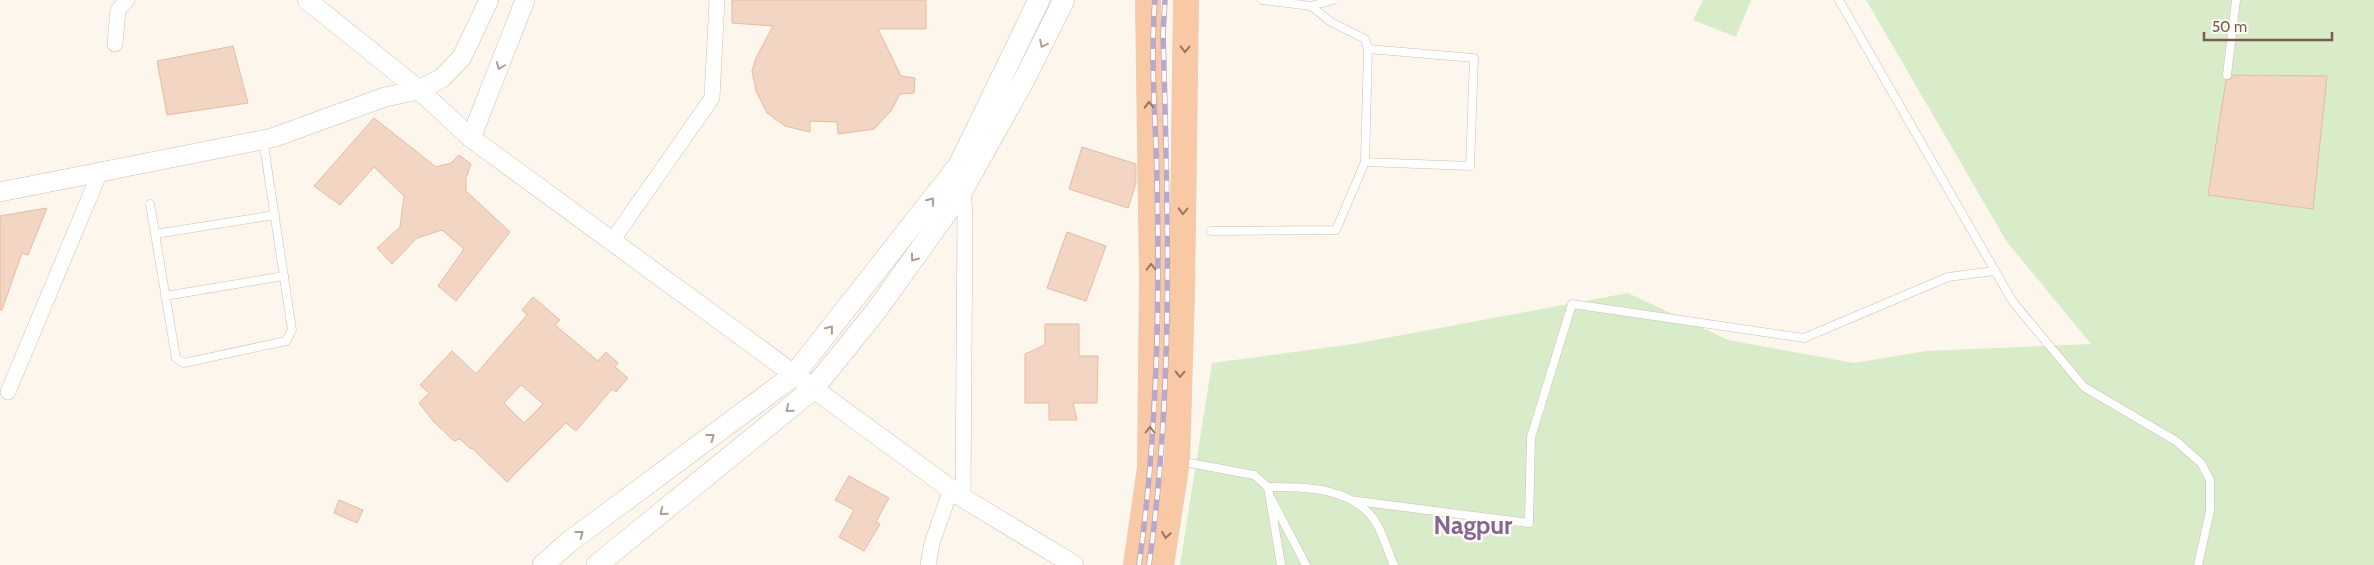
<svg xmlns="http://www.w3.org/2000/svg" width="2374" height="565" viewBox="0 0 2374 565" font-family="Cabin,sans-serif">
<style>
.green{fill:#d8ecc9}
.building{fill:#f3d5c3;stroke:#e6bba3;fill-rule:evenodd}
.lines{fill:none;stroke-linecap:round;stroke-linejoin:round}
.service-casing{stroke:#d1beb0;stroke-width:9}
.minor-casing{stroke:#d1beb0;stroke-width:16}
.tertiary-casing{stroke:#d1beb0;stroke-width:20}
.secondary-casing{stroke:#d6c0b0;stroke-width:22}
.trunk-casing{stroke:#dad1cd;stroke-width:26}
.service{stroke:#fff;stroke-width:8}
.minor{stroke:#fff;stroke-width:15}
.tertiary{stroke:#fff;stroke-width:19}
.secondary{stroke:#fff;stroke-width:21}
.trunk{stroke:#f9c8a4;stroke-width:25}
.rail-casing{stroke:#b9a8c9;stroke-width:5.5}
.rail{stroke:#fffaf3;stroke-width:4;stroke-dasharray:11;stroke-linecap:butt}
.oneway{stroke:#af9d94}
.oneway2{stroke:#9a7763}
.labels{text-anchor:middle;dominant-baseline:central;stroke-width:5;stroke-linejoin:round;paint-order:stroke}
.town-label{font-size:25px;font-weight:bold;fill:#846695;stroke:#fffaf3}
</style>
<rect width="100%" height="100%" fill="#fdf6ec"/>
<g class="green">
<polygon points="1703,0 1751,0 1736,37 1693,20"/>
<polygon points="1866,0 2374,0 2374,565 1180,565 1212,363 1353,344 1628,293 1728,340 1854,363 1926,351 2091,344 2007,242"/>
</g>
<g class="building">
<polygon points="732,0 926,0 926,29 878,29 901,76 915,78 914,93 900,94 891,111 874,129 838,134 837,122 810,121 810,132 785,126 767,113 756,91 752,71 756,58 773,26 732,23"/>
<polygon points="233,46 248,103 167,115 157,61"/>
<polygon points="2233,75 2327,76 2313,209 2208,195 2226,80 2231,79"/>
<polygon points="374,118 436,167 451,163 459,155 471,164 466,178 466,191 510,232 456,301 438,286 464,249 442,230 417,238 392,264 377,248 400,227 404,196 374,167 340,205 314,186"/>
<polygon points="1082,147 1136,164 1136,183 1128,208 1069,189"/>
<polygon points="47,208 28,255 22,253 2,310 0,310 0,216"/>
<polygon points="1067,232 1106,246 1086,301 1047,288"/>
<path d="M533 297 560 320 555 325 598 361 606 352 618 363 615 367 628 378 616 392 612 389 576 431 566 423 507 482 472 448 471 449 460 439 454 441 434 422 419 403 429 393 420 385 452 351 476 374 527 315 522 310ZM521 385 543 404 524 423 504 403Z"/>
<polygon points="1045,324 1079,324 1079,356 1098,356 1097,403 1073,403 1077,420 1049,420 1049,403 1025,403 1025,354 1045,345"/>
<polygon points="849,476 889,498 876,522 880,524 864,551 839,537 854,510 835,500"/>
<polygon points="339,500 363,510 357,523 334,513"/>
</g>
<g class="lines">
<defs>
<g id="service">
<polyline points="1262,0 1311,6 1333,0"/>
<polyline points="1839,0 2013,302 2084,387 2176,441 2201,463 2210,480 2210,511 2198,565"/>
<polyline points="1311,6 1331,22 1365,39 1368,49 1365,162 1470,166 1474,58 1368,49"/>
<polyline points="2227,75 2236,0"/>
<polyline points="150,204 176,358 184,363 286,341 292,330 263,139"/>
<polyline points="1211,231 1336,230 1365,162"/>
<polyline points="155,234 275,215"/>
<polyline points="165,296 284,276"/>
<polyline points="1179,461 1254,475 1268,487 1281,565"/>
<path d="M1268 487C1306 487 1357 487 1378 526 1384 538 1388 552 1394 565"/>
<polyline points="1272,500 1306,565"/>
<polyline points="1357,501 1529,523 1531,437 1572,304 1804,338 1948,277 1995,271"/>
</g>
<g id="minor">
<polyline points="115,44 118,10 127,0"/>
<polyline points="962,186 965,213 963,498"/>
<polyline points="612,241 712,98 717,0"/>
<polyline points="8,392 100,172"/>
<polyline points="928,565 932,543 951,489"/>
</g>
<g id="tertiary">
<polyline points="307,0 419,90 471,138 963,498 1074,565"/>
<polyline points="471,138 525,0"/>
<polyline points="0,192 272,138 385,97 419,90 442,78 462,57 489,0"/>
</g>
<g id="secondary">
<polyline points="543,565 569,542 794,375 959,165 1039,0"/>
<polyline points="597,565 813,389 876,311 962,191 1025,78 1064,0"/>
</g>
<g id="trunk">
<polyline points="1136,565 1150,468 1152,278 1148,0"/>
<polyline points="1161,565 1177,461 1182,291 1186,0"/>
</g>
</defs>
<use href="#service" class="service-casing"/>
<use href="#minor" class="minor-casing"/>
<use href="#tertiary" class="tertiary-casing"/>
<use href="#secondary" class="secondary-casing"/>
<use href="#trunk" class="trunk-casing"/>
<use href="#service" class="service"/>
<use href="#minor" class="minor"/>
<use href="#tertiary" class="tertiary"/>
<use href="#secondary" class="secondary"/>
<use href="#trunk" class="trunk"/>
<defs>
<g id="rail">
<path d="M1139 565C1157 438 1160 310 1157 182 1156 121 1150 61 1155 0"/>
<path d="M1149 565C1174 389 1168 211 1163 34L1165 0"/>
</g>
</defs>
<use href="#rail" class="rail-casing"/>
<use href="#rail" class="rail"/>
</g>
<defs><path id="oneway-chevron" d="M-2-3.5L2.5 0L-2 3.5" fill="none" stroke-width="1.6" stroke-linecap="round" stroke-linejoin="round" transform="scale(1.25)"/></defs>
<g class="oneway">
<use href="#oneway-chevron" transform="translate(1043 44) rotate(116)"/>
<use href="#oneway-chevron" transform="translate(500 66) rotate(111)"/>
<use href="#oneway-chevron" transform="translate(931 201) rotate(-52)"/>
<use href="#oneway-chevron" transform="translate(914 258) rotate(126)"/>
<use href="#oneway-chevron" transform="translate(830 329) rotate(-52)"/>
<use href="#oneway-chevron" transform="translate(789 409) rotate(141)"/>
<use href="#oneway-chevron" transform="translate(711 437) rotate(-37)"/>
<use href="#oneway-chevron" transform="translate(663 512) rotate(141)"/>
<use href="#oneway-chevron" transform="translate(580 534) rotate(-37)"/>
</g>
<g class="oneway2">
<use href="#oneway-chevron" transform="translate(1185 49) rotate(91)"/>
<use href="#oneway-chevron" transform="translate(1149 105) rotate(-91)"/>
<use href="#oneway-chevron" transform="translate(1183 211) rotate(91)"/>
<use href="#oneway-chevron" transform="translate(1151 267) rotate(-91)"/>
<use href="#oneway-chevron" transform="translate(1180 374) rotate(92)"/>
<use href="#oneway-chevron" transform="translate(1150 430) rotate(-90)"/>
<use href="#oneway-chevron" transform="translate(1166 535) rotate(99)"/>
</g>
<g class="labels">
<g class="town-label">
<text x="1473" y="525">Nagpur</text>
</g>
</g>
<path d="M2204 32v8h128v-8" fill="none" stroke="#7a5c4d" stroke-width="2.5"/>
<text x="2212" y="32" font-size="15" fill="#7a5c4d" stroke="#fffaf3" stroke-width="4" paint-order="stroke">50 m</text>
</svg>
